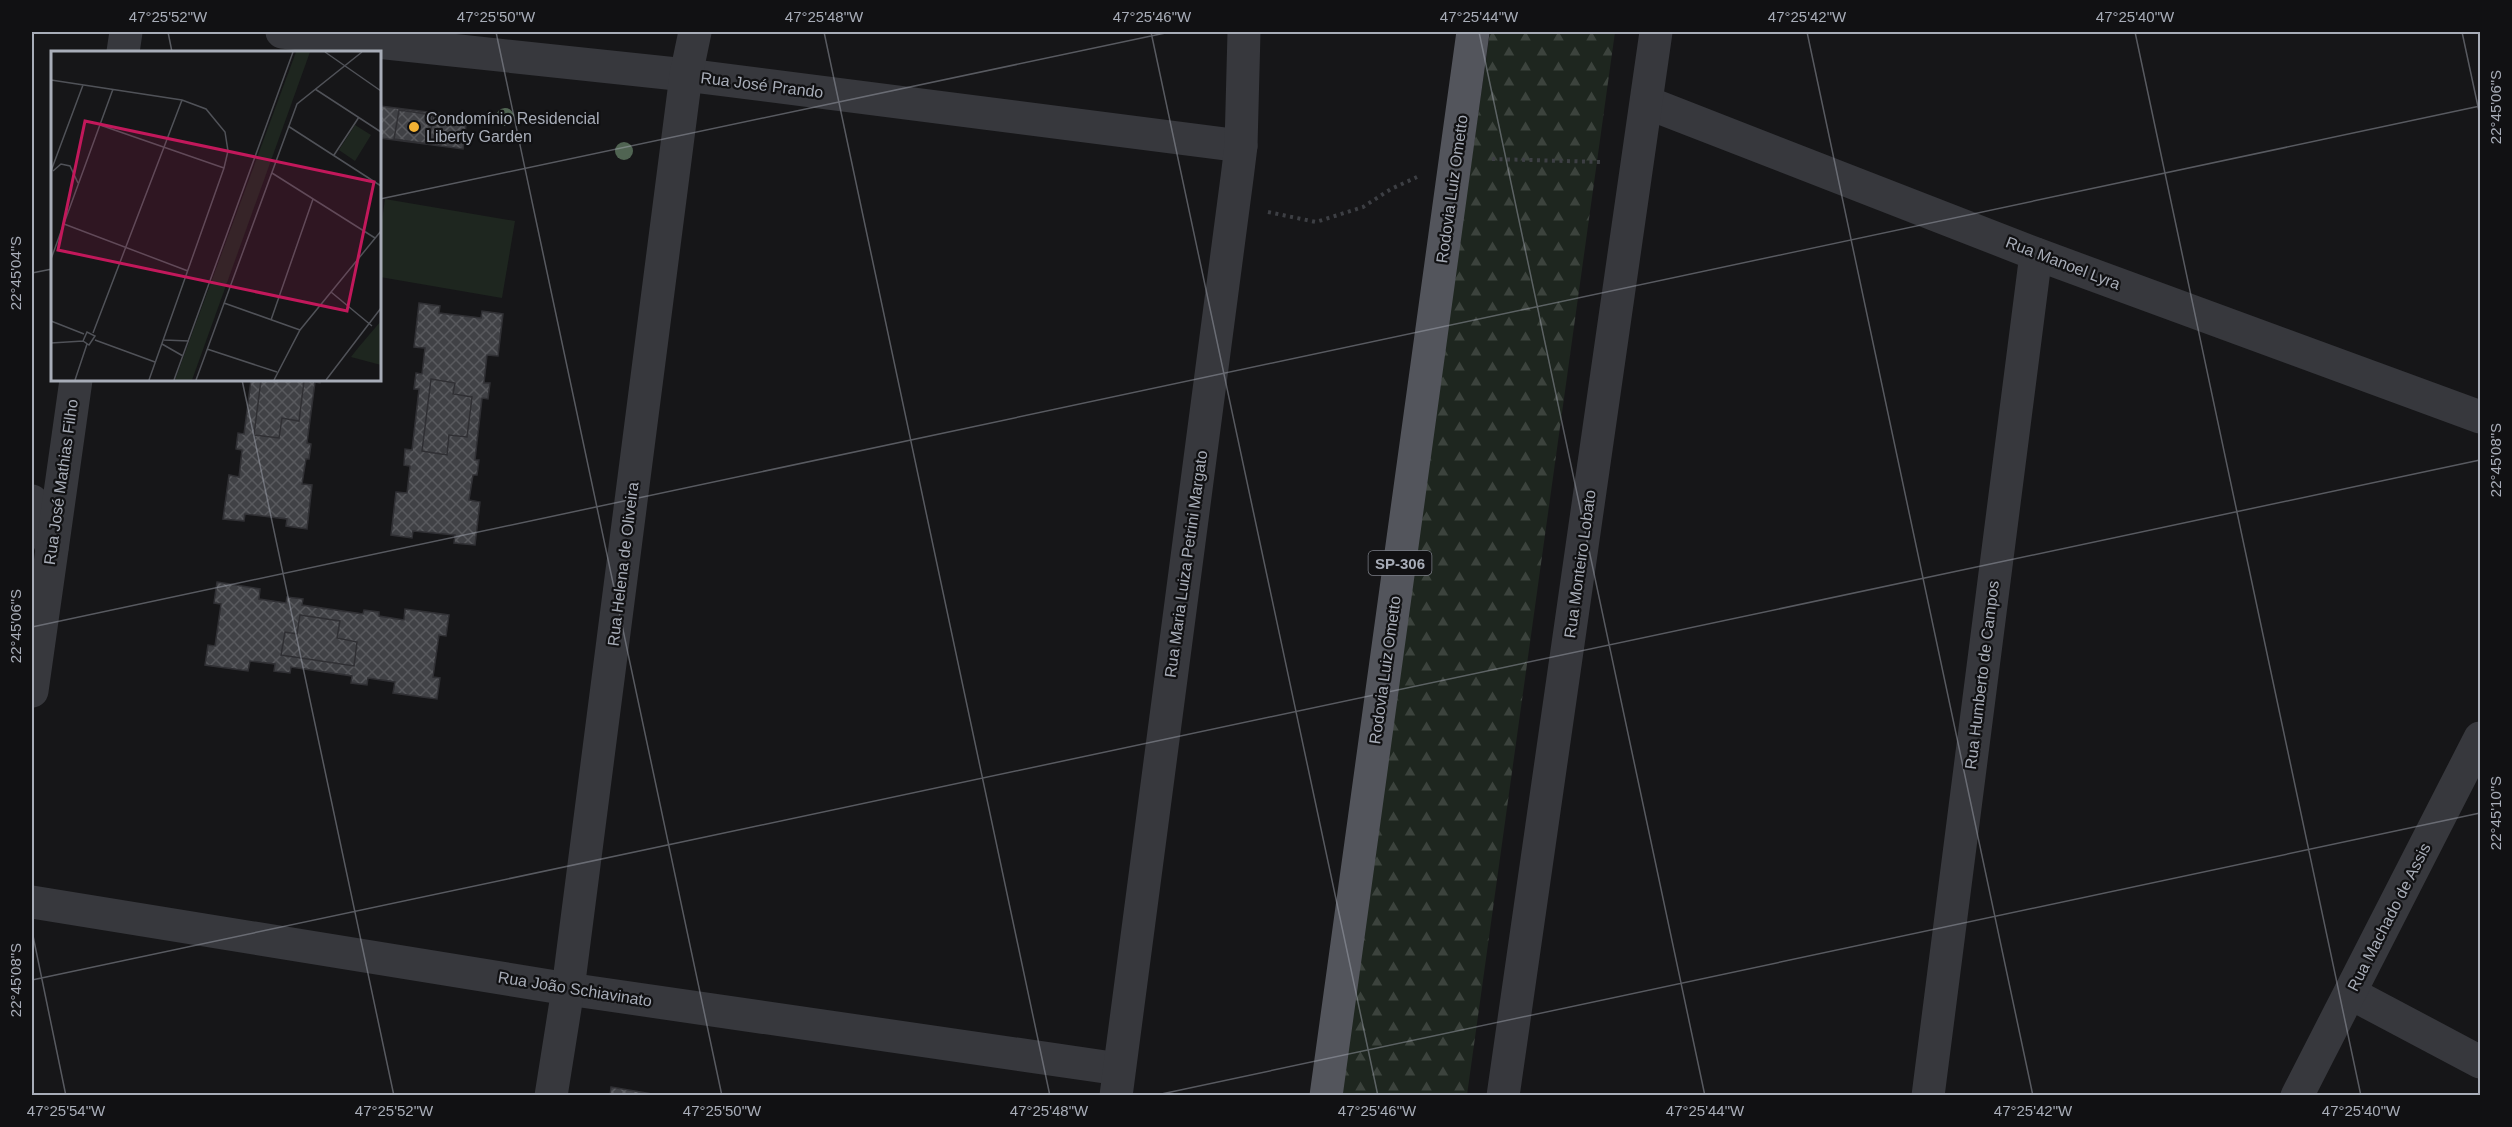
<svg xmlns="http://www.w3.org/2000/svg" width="2512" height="1127" viewBox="0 0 2512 1127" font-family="Arial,sans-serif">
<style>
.green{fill:#1e261f}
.forest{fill:url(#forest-firs)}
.building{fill:url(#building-cross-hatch);stroke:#303034;stroke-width:1.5}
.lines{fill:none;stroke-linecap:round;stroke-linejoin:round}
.path{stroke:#3d3f44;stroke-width:4;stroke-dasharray:3 4.5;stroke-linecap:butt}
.street{stroke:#37383d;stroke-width:33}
.primary{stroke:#53555c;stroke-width:33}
.tree{fill:#506452}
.ticks{fill:none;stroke:#a8adb8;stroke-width:1.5;stroke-opacity:0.45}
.poi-dot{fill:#f2b134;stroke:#111113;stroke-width:2}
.labels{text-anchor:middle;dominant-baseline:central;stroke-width:4.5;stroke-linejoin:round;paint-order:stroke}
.shield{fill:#111113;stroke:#7b7e86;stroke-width:1.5}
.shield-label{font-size:15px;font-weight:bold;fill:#a8adb8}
.street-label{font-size:16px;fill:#a8adb8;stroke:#111113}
.poi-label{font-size:16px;fill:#a8adb8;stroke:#111113;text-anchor:start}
.inset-road{fill:none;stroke:#505258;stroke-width:1.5}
.view{fill:#c2185b;fill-opacity:0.15;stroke:#c2185b;stroke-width:3}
.inset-edge{fill:none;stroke:#a8adb8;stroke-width:3}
.neatline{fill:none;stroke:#a8adb8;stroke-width:2}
.ticks-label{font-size:15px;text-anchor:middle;fill:#a8adb8}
</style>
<defs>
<pattern id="forest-firs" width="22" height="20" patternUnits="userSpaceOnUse" patternTransform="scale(1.5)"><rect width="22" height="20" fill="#1e261f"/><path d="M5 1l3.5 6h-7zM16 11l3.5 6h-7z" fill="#3c433d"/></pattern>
<pattern id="building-cross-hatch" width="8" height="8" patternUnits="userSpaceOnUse" patternTransform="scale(1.5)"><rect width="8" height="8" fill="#404145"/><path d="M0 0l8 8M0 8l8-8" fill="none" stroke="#595a5e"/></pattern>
</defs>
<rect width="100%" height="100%" fill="#161618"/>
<polygon class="green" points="385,199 515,221 502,298 380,277 380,234"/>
<polygon class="forest" points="1490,32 1615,32 1467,1095 1337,1096"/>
<g class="building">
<polygon points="380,106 467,117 463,149 380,138"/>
<polygon points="399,110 433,115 429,144 394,139"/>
<polygon points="419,303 440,306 439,313 481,318 482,311 503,314 498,356 487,355 484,383 490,383 488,399 482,398 475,460 479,460 477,475 473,475 469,500 480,502 475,545 454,543 455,535 413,531 412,538 391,535 396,492 407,493 410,466 404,465 405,449 412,450 419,389 414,389 416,373 422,374 425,348 414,347"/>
<polygon points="431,379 455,383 453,394 472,397 467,437 449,435 447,455 422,451"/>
<polygon points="251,380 321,380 320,383 315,382 307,443 311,444 309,459 306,459 302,484 312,485 307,529 286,526 287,519 245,514 244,521 223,519 229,475 239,477 242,450 236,449 238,433 244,434"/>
<polygon points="261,380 304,381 299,421 282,418 279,438 254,435"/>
<polygon points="217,582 260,589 259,599 286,603 287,597 303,599 302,605 363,614 364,610 379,612 379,616 404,620 405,609 449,615 446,636 439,635 433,677 440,678 437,699 393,693 395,682 368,678 367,685 351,683 352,676 291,667 290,673 274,671 275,664 250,661 248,671 205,665 208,645 215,646 221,604 214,603"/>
<polygon points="300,615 340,621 337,638 357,642 354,666 281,655 285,632 297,634"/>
<polygon points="611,1087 664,1096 610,1096"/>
</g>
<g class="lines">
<g class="path">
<polyline points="1492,159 1601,162"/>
<polyline points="1268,212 1316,222 1363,207 1391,189 1417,177"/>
</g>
<g class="street">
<polyline points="282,32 686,75 1241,146"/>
<polyline points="123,52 126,32"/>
<polyline points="1648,103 2036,254 2480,417"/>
<polyline points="32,501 52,548"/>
<polyline points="32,691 76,380"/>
<polyline points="32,902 568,989 1119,1069"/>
<polyline points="2350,993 2480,1062"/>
<polyline points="551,1096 568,989 686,75 695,32"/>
<polyline points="1116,1096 1237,178 1241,146 1244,32"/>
<polyline points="1503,1096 1656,32"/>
<polyline points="1928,1096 2036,254"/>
<polyline points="2297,1096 2480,738"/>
</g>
<polyline class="primary" points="1326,1096 1473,32"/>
</g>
<g class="tree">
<circle cx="505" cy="117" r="9"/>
<circle cx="624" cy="151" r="9"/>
</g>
<path class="ticks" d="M168 32 172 52M496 32 722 1096M824 32 1050 1096M1151 32 1378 1096M1479 32 1705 1096M1807 32 2033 1096M2135 32 2361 1096M2462 32 2480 116M380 199 1170 32M32 273 52 269M242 380 394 1096M32 627 2480 106M32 931 66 1096M32 980 2480 460M1152 1096 2480 813"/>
<circle class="poi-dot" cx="414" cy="127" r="6"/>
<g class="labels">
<rect class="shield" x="1368.5" y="551" width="63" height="24" rx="4.5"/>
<g class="shield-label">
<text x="1400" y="563">SP-306</text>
</g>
<g class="street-label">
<text transform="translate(762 85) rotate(7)">Rua José Prando</text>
<text transform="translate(1452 189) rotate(-82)">Rodovia Luiz Ometto</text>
<text transform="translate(2063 263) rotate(21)">Rua Manoel Lyra</text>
<text transform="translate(61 482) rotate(-82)">Rua José Mathias Filho</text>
<text transform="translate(623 564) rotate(-83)">Rua Helena de Oliveira</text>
<text transform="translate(1186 564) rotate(-82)">Rua Maria Luiza Petrini Margato</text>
<text transform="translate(1580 564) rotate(-82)">Rua Monteiro Lobato</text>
<text transform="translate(1385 670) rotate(-82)">Rodovia Luiz Ometto</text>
<text transform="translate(1982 675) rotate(-83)">Rua Humberto de Campos</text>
<text transform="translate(2389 917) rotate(-63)">Rua Machado de Assis</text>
<text transform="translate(575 989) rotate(9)">Rua João Schiavinato</text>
</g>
<g class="poi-label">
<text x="426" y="118">Condomínio Residencial<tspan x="426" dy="18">Liberty Garden</tspan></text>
</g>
</g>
<g transform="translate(51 51)">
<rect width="330" height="330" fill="#161618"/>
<path d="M304 74 320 84 304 110 288 99ZM330 270V314L300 306 307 297Z" fill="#1e261f"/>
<path d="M245 1H259L141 329H124Z" fill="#1e261f"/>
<path class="inset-road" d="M274 1 330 40M0 29 131 49 155 58 174 81 177 100 173 117 98 329M264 38 330 81M49 74 173 117M237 75 330 135M283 104 308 66M0 120 32 34M2 120 10 113 19 115 27 132M221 122 324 187M13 173 137 220M0 208 62 38M280 241 321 275M173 252 249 279M220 269 262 148M0 270 33 283M42 282 131 49M44 289 104 311M113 289 138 290M0 292 32 290 38 294 44 285 36 281 32 290M111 293 132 305M156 298 226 321M24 329 36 293M123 329 242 1M145 329 246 53 311 1M223 329 249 279 330 180M275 329 330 257"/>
<path class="view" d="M34 70 323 131 296 260 7 199Z"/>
<rect width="330" height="330" class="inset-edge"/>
</g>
<rect width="2512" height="1127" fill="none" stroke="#111113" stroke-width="66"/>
<rect x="33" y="33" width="2446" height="1061" class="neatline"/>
<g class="ticks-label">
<text x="168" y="22">47°25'52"W</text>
<text x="496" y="22">47°25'50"W</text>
<text x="824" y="22">47°25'48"W</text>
<text x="1152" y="22">47°25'46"W</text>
<text x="1479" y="22">47°25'44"W</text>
<text x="1807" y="22">47°25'42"W</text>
<text x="2135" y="22">47°25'40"W</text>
<text transform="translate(2496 107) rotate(-90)" y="5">22°45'06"S</text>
<text transform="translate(16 273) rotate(-90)" y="5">22°45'04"S</text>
<text transform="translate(2496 460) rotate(-90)" y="5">22°45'08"S</text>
<text transform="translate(16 626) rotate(-90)" y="5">22°45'06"S</text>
<text transform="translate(2496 813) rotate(-90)" y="5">22°45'10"S</text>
<text transform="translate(16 980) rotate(-90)" y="5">22°45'08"S</text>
<text x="66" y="1116">47°25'54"W</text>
<text x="394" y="1116">47°25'52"W</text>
<text x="722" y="1116">47°25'50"W</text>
<text x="1049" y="1116">47°25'48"W</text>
<text x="1377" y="1116">47°25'46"W</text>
<text x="1705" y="1116">47°25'44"W</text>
<text x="2033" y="1116">47°25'42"W</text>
<text x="2361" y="1116">47°25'40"W</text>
</g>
</svg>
